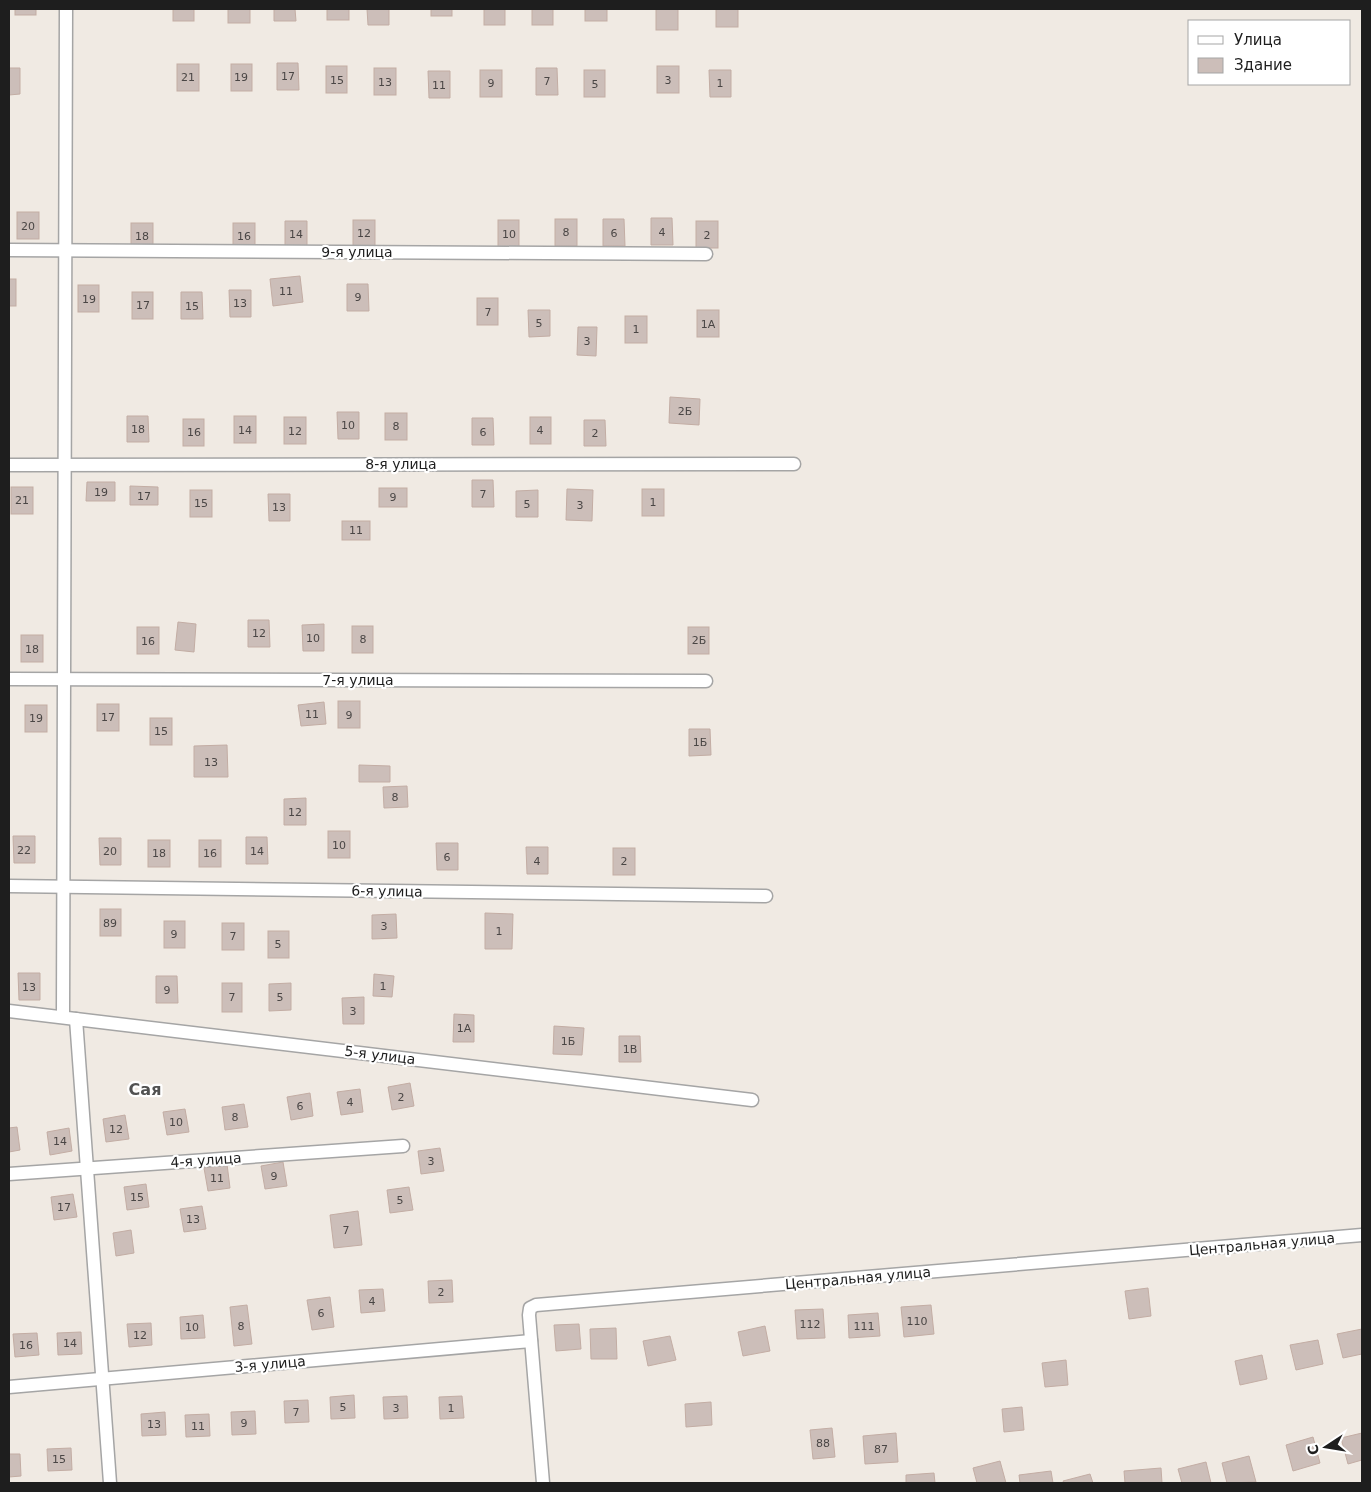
<svg xmlns="http://www.w3.org/2000/svg" width="1371" height="1492" viewBox="0 0 1371 1492" font-family="'DejaVu Sans',sans-serif">
<style>
.building{fill:#ccbeb9;stroke:#c3ada4}
.lines{fill:none;stroke-linecap:round;stroke-linejoin:round}
.street-casing{stroke:#a5a5a5;stroke-width:15}
.street{stroke:#fff;stroke-width:12}
.labels{text-anchor:middle;dominant-baseline:central;stroke-width:4.5;stroke-linejoin:round;paint-order:stroke}
.number-label{font-size:11px;fill:#4a4645}
.street-label{font-size:14px;fill:#1e1e1e;stroke:#fff}
.quarter-label{font-size:16px;font-weight:bold;fill:#515151;stroke:#fff}
</style>
<rect width="100%" height="100%" fill="#f0eae3"/>
<g class="building">
<rect x="15" y="9" width="21" height="6"/>
<rect x="173" y="9" width="21" height="12"/>
<rect x="228" y="9" width="22" height="14"/>
<polygon points="274,9 295,9 296,21 274,21"/>
<rect x="327" y="9" width="22" height="11"/>
<polygon points="367,9 389,9 389,25 368,25"/>
<rect x="431" y="9" width="21" height="7"/>
<rect x="484" y="9" width="21" height="16"/>
<rect x="532" y="9" width="21" height="16"/>
<rect x="585" y="9" width="22" height="12"/>
<rect x="656" y="9" width="22" height="21"/>
<rect x="716" y="9" width="22" height="18"/>
<polygon points="277,63 298,63 299,90 277,90"/>
<rect x="177" y="64" width="22" height="27"/>
<rect x="231" y="64" width="21" height="27"/>
<rect x="326" y="66" width="21" height="27"/>
<rect x="657" y="66" width="22" height="27"/>
<polygon points="9,68 20,68 20,94 9,95"/>
<rect x="374" y="68" width="22" height="27"/>
<polygon points="536,68 557,68 558,95 536,95"/>
<rect x="480" y="70" width="22" height="27"/>
<rect x="584" y="70" width="21" height="27"/>
<polygon points="709,70 731,70 731,97 710,97"/>
<polygon points="428,71 450,71 450,98 429,98"/>
<rect x="17" y="212" width="22" height="27"/>
<polygon points="651,218 672,218 673,245 651,245"/>
<rect x="555" y="219" width="22" height="27"/>
<polygon points="603,219 624,219 625,246 603,246"/>
<rect x="353" y="220" width="22" height="27"/>
<rect x="498" y="220" width="21" height="27"/>
<polygon points="285,221 307,221 307,247 285,248"/>
<rect x="696" y="221" width="22" height="27"/>
<rect x="131" y="223" width="22" height="27"/>
<rect x="233" y="223" width="22" height="27"/>
<polygon points="300,276 303,302 273,306 270,279"/>
<rect x="9" y="279" width="7" height="27"/>
<polygon points="347,284 368,284 369,311 347,311"/>
<rect x="78" y="285" width="21" height="27"/>
<polygon points="229,290 251,290 251,317 230,317"/>
<rect x="132" y="292" width="21" height="27"/>
<polygon points="181,292 202,292 203,319 181,319"/>
<rect x="477" y="298" width="21" height="27"/>
<polygon points="528,310 550,310 550,336 529,337"/>
<rect x="697" y="310" width="22" height="27"/>
<rect x="625" y="316" width="22" height="27"/>
<polygon points="578,327 597,327 596,356 577,355"/>
<polygon points="670,397 700,399 699,425 669,423"/>
<polygon points="337,412 359,412 359,439 338,439"/>
<rect x="385" y="413" width="22" height="27"/>
<polygon points="127,416 148,416 149,442 127,442"/>
<rect x="234" y="416" width="22" height="27"/>
<rect x="284" y="417" width="22" height="27"/>
<rect x="530" y="417" width="21" height="27"/>
<polygon points="472,418 493,418 494,445 472,445"/>
<rect x="183" y="419" width="21" height="27"/>
<polygon points="584,420 605,420 606,446 584,446"/>
<polygon points="472,480 493,480 494,507 472,507"/>
<polygon points="87,482 115,482 115,501 86,501"/>
<polygon points="130,486 158,487 158,505 130,505"/>
<rect x="11" y="487" width="22" height="27"/>
<rect x="379" y="488" width="28" height="19"/>
<polygon points="567,489 593,490 592,521 566,520"/>
<rect x="642" y="489" width="22" height="27"/>
<rect x="190" y="490" width="22" height="27"/>
<polygon points="538,490 538,517 516,517 516,491"/>
<polygon points="268,494 290,494 290,521 269,521"/>
<rect x="342" y="521" width="28" height="19"/>
<polygon points="248,620 269,620 270,647 248,647"/>
<polygon points="178,622 196,624 194,652 175,650"/>
<polygon points="324,624 324,651 303,651 302,625"/>
<rect x="352" y="626" width="21" height="27"/>
<rect x="137" y="627" width="22" height="27"/>
<rect x="688" y="627" width="21" height="27"/>
<rect x="21" y="635" width="22" height="27"/>
<rect x="338" y="701" width="22" height="27"/>
<polygon points="324,702 326,724 301,726 298,705"/>
<rect x="97" y="704" width="22" height="27"/>
<rect x="25" y="705" width="22" height="27"/>
<rect x="150" y="718" width="22" height="27"/>
<polygon points="689,729 710,729 711,755 689,756"/>
<polygon points="227,745 228,777 194,777 194,746"/>
<polygon points="359,765 390,766 390,782 359,782"/>
<polygon points="407,786 408,807 384,808 383,787"/>
<polygon points="306,798 306,825 284,825 284,799"/>
<rect x="328" y="831" width="22" height="27"/>
<polygon points="13,836 35,836 35,863 14,863"/>
<polygon points="246,837 267,837 268,864 246,864"/>
<polygon points="99,838 121,838 121,865 100,865"/>
<rect x="148" y="840" width="22" height="27"/>
<rect x="199" y="840" width="22" height="27"/>
<polygon points="436,843 458,843 458,870 437,870"/>
<polygon points="526,847 548,847 548,874 527,874"/>
<rect x="613" y="848" width="22" height="27"/>
<rect x="100" y="909" width="21" height="27"/>
<polygon points="485,913 513,914 512,949 485,949"/>
<polygon points="396,914 397,938 372,939 372,915"/>
<rect x="164" y="921" width="21" height="27"/>
<rect x="222" y="923" width="22" height="27"/>
<rect x="268" y="931" width="21" height="27"/>
<polygon points="18,973 40,973 40,1000 19,1000"/>
<polygon points="374,974 394,976 392,997 373,996"/>
<polygon points="156,976 177,976 178,1003 156,1003"/>
<rect x="222" y="983" width="20" height="29"/>
<polygon points="291,983 291,1010 269,1011 269,984"/>
<polygon points="364,997 364,1024 343,1024 342,998"/>
<polygon points="454,1014 474,1015 474,1042 453,1042"/>
<polygon points="554,1026 584,1028 582,1055 553,1054"/>
<polygon points="619,1036 640,1036 641,1062 619,1062"/>
<polygon points="410,1083 414,1106 392,1110 388,1087"/>
<polygon points="360,1089 363,1112 341,1115 337,1092"/>
<polygon points="310,1093 313,1116 291,1120 287,1097"/>
<polygon points="244,1104 248,1127 225,1130 222,1107"/>
<polygon points="185,1109 189,1132 167,1135 163,1112"/>
<polygon points="125,1115 129,1139 106,1142 103,1119"/>
<polygon points="17,1127 20,1150 9,1152 9,1128"/>
<polygon points="69,1128 72,1151 50,1155 47,1132"/>
<polygon points="440,1148 444,1171 421,1174 418,1151"/>
<polygon points="283,1162 287,1186 265,1189 261,1166"/>
<polygon points="227,1164 230,1188 208,1191 204,1168"/>
<polygon points="146,1184 149,1207 127,1210 124,1187"/>
<polygon points="409,1187 413,1210 390,1213 387,1190"/>
<polygon points="73,1194 77,1217 54,1220 51,1197"/>
<polygon points="202,1206 206,1229 184,1232 180,1209"/>
<polygon points="358,1211 362,1245 334,1248 330,1215"/>
<polygon points="131,1230 134,1253 116,1256 113,1233"/>
<polygon points="452,1280 453,1302 429,1303 428,1281"/>
<polygon points="1148,1288 1151,1316 1129,1319 1125,1291"/>
<polygon points="383,1289 385,1311 361,1313 359,1290"/>
<polygon points="330,1297 334,1327 312,1330 307,1300"/>
<polygon points="247,1305 252,1344 234,1346 230,1307"/>
<polygon points="931,1305 934,1334 904,1337 901,1307"/>
<polygon points="823,1309 825,1338 797,1339 795,1310"/>
<polygon points="878,1313 880,1336 849,1338 848,1315"/>
<polygon points="203,1315 205,1338 181,1339 180,1317"/>
<polygon points="151,1323 152,1345 129,1347 127,1324"/>
<polygon points="579,1324 581,1349 556,1351 554,1325"/>
<polygon points="765,1326 770,1351 743,1356 738,1332"/>
<polygon points="616,1328 617,1359 591,1359 590,1329"/>
<polygon points="1362,1329 1362,1354 1343,1358 1337,1334"/>
<polygon points="81,1332 82,1354 58,1355 57,1333"/>
<polygon points="37,1333 39,1355 15,1357 13,1334"/>
<polygon points="670,1336 676,1360 648,1366 643,1341"/>
<polygon points="1318,1340 1323,1364 1296,1370 1290,1345"/>
<polygon points="1262,1355 1267,1379 1240,1385 1235,1361"/>
<polygon points="1066,1360 1068,1385 1045,1387 1042,1363"/>
<polygon points="354,1395 355,1418 331,1419 330,1397"/>
<polygon points="407,1396 408,1418 384,1419 383,1397"/>
<polygon points="462,1396 464,1418 440,1419 439,1397"/>
<polygon points="308,1400 309,1422 285,1423 284,1401"/>
<polygon points="711,1402 712,1425 686,1427 685,1404"/>
<polygon points="1022,1407 1024,1430 1004,1432 1002,1409"/>
<polygon points="255,1411 256,1434 232,1435 231,1412"/>
<polygon points="165,1412 166,1435 142,1436 141,1414"/>
<polygon points="209,1414 210,1436 186,1437 185,1415"/>
<polygon points="832,1428 835,1457 813,1459 810,1430"/>
<polygon points="896,1433 898,1462 865,1464 863,1436"/>
<polygon points="1362,1433 1362,1460 1348,1464 1341,1438"/>
<polygon points="1313,1437 1320,1463 1293,1471 1286,1445"/>
<polygon points="71,1448 72,1470 48,1471 47,1449"/>
<polygon points="9,1454 20,1454 21,1476 9,1477"/>
<polygon points="1249,1456 1256,1482 1227,1483 1222,1463"/>
<polygon points="1000,1461 1006,1483 977,1483 973,1468"/>
<polygon points="1206,1462 1211,1483 1182,1483 1178,1469"/>
<polygon points="1161,1468 1162,1483 1125,1483 1124,1471"/>
<polygon points="1051,1471 1053,1483 1020,1483 1019,1475"/>
<polygon points="934,1473 935,1483 906,1483 906,1475"/>
<polygon points="1090,1474 1093,1483 1064,1483 1063,1481"/>
</g>
<g class="lines">
<defs>
<g id="street">
<polyline points="9,250 706,254"/>
<polyline points="9,465 794,464"/>
<polyline points="9,679 706,681"/>
<polyline points="9,886 766,896"/>
<polyline points="9,1011 752,1100"/>
<polyline points="63,1016 66,9"/>
<polyline points="76,1019 110,1483"/>
<polyline points="9,1174 403,1146"/>
<polyline points="9,1387 531,1341"/>
<polyline points="543,1483 529,1315 530,1308 536,1305 1362,1235"/>
</g>
</defs>
<use href="#street" class="street-casing"/>
<use href="#street" class="street"/>
</g>
<g class="labels">
<g class="number-label">
<text x="288" y="76">17</text>
<text x="188" y="77">21</text>
<text x="241" y="77">19</text>
<text x="337" y="80">15</text>
<text x="668" y="80">3</text>
<text x="547" y="81">7</text>
<text x="385" y="82">13</text>
<text x="491" y="83">9</text>
<text x="720" y="83">1</text>
<text x="595" y="84">5</text>
<text x="439" y="85">11</text>
<text x="28" y="226">20</text>
<text x="566" y="232">8</text>
<text x="662" y="232">4</text>
<text x="364" y="233">12</text>
<text x="614" y="233">6</text>
<text x="296" y="234">14</text>
<text x="509" y="234">10</text>
<text x="707" y="235">2</text>
<text x="142" y="236">18</text>
<text x="244" y="236">16</text>
<text x="286" y="291">11</text>
<text x="358" y="297">9</text>
<text x="89" y="299">19</text>
<text x="240" y="303">13</text>
<text x="143" y="305">17</text>
<text x="192" y="306">15</text>
<text x="488" y="312">7</text>
<text x="539" y="323">5</text>
<text x="708" y="324">1А</text>
<text x="636" y="329">1</text>
<text x="587" y="341">3</text>
<text x="685" y="411">2Б</text>
<text x="348" y="425">10</text>
<text x="396" y="426">8</text>
<text x="138" y="429">18</text>
<text x="245" y="430">14</text>
<text x="540" y="430">4</text>
<text x="295" y="431">12</text>
<text x="194" y="432">16</text>
<text x="483" y="432">6</text>
<text x="595" y="433">2</text>
<text x="101" y="492">19</text>
<text x="483" y="494">7</text>
<text x="144" y="496">17</text>
<text x="393" y="497">9</text>
<text x="22" y="500">21</text>
<text x="653" y="502">1</text>
<text x="201" y="503">15</text>
<text x="527" y="504">5</text>
<text x="580" y="505">3</text>
<text x="279" y="507">13</text>
<text x="356" y="530">11</text>
<text x="259" y="633">12</text>
<text x="313" y="638">10</text>
<text x="363" y="639">8</text>
<text x="699" y="640">2Б</text>
<text x="148" y="641">16</text>
<text x="32" y="649">18</text>
<text x="312" y="714">11</text>
<text x="349" y="715">9</text>
<text x="108" y="717">17</text>
<text x="36" y="718">19</text>
<text x="161" y="731">15</text>
<text x="700" y="742">1Б</text>
<text x="211" y="762">13</text>
<text x="395" y="797">8</text>
<text x="295" y="812">12</text>
<text x="339" y="845">10</text>
<text x="24" y="850">22</text>
<text x="110" y="851">20</text>
<text x="257" y="851">14</text>
<text x="159" y="853">18</text>
<text x="210" y="853">16</text>
<text x="447" y="857">6</text>
<text x="537" y="861">4</text>
<text x="624" y="861">2</text>
<text x="110" y="923">89</text>
<text x="384" y="926">3</text>
<text x="499" y="931">1</text>
<text x="174" y="934">9</text>
<text x="233" y="936">7</text>
<text x="278" y="944">5</text>
<text x="383" y="986">1</text>
<text x="29" y="987">13</text>
<text x="167" y="990">9</text>
<text x="232" y="997">7</text>
<text x="280" y="997">5</text>
<text x="353" y="1011">3</text>
<text x="464" y="1028">1А</text>
<text x="568" y="1041">1Б</text>
<text x="630" y="1049">1В</text>
<text x="401" y="1097">2</text>
<text x="350" y="1102">4</text>
<text x="300" y="1106">6</text>
<text x="235" y="1117">8</text>
<text x="176" y="1122">10</text>
<text x="116" y="1129">12</text>
<text x="60" y="1141">14</text>
<text x="431" y="1161">3</text>
<text x="274" y="1176">9</text>
<text x="217" y="1178">11</text>
<text x="137" y="1197">15</text>
<text x="400" y="1200">5</text>
<text x="64" y="1207">17</text>
<text x="193" y="1219">13</text>
<text x="346" y="1230">7</text>
<text x="441" y="1292">2</text>
<text x="372" y="1301">4</text>
<text x="321" y="1313">6</text>
<text x="917" y="1321">110</text>
<text x="810" y="1324">112</text>
<text x="241" y="1326">8</text>
<text x="864" y="1326">111</text>
<text x="192" y="1327">10</text>
<text x="140" y="1335">12</text>
<text x="70" y="1343">14</text>
<text x="26" y="1345">16</text>
<text x="343" y="1407">5</text>
<text x="396" y="1408">3</text>
<text x="451" y="1408">1</text>
<text x="296" y="1412">7</text>
<text x="244" y="1423">9</text>
<text x="154" y="1424">13</text>
<text x="198" y="1426">11</text>
<text x="823" y="1443">88</text>
<text x="881" y="1449">87</text>
<text x="59" y="1459">15</text>
</g>
<g class="street-label">
<text x="357" y="252">9-я улица</text>
<text x="401" y="464">8-я улица</text>
<text x="358" y="680">7-я улица</text>
<text transform="translate(387 891) rotate(1)">6-я улица</text>
<text transform="translate(380 1055) rotate(7)">5-я улица</text>
<text transform="translate(206 1160) rotate(-4)">4-я улица</text>
<text transform="translate(1262 1244) rotate(-5)">Центральная улица</text>
<text transform="translate(858 1278) rotate(-5)">Центральная улица</text>
<text transform="translate(270 1364) rotate(-5)">3-я улица</text>
</g>
<g class="quarter-label">
<text x="145" y="1089">Сая</text>
</g>
</g>
<rect width="1371" height="1492" fill="none" stroke="#1e1e1e" stroke-width="20"/>
<rect x="1188" y="20" width="162" height="65" fill="#ffffff" stroke="#a5a5a5"/>
<rect x="1198" y="36" width="25" height="8" fill="#ffffff" stroke="#a5a5a5"/>
<text x="1234" y="45" font-size="15" fill="#1e1e1e">Улица</text>
<rect x="1198" y="58" width="25" height="15" fill="#ccbeb9" stroke="#a5a5a5"/>
<text x="1234" y="70" font-size="15" fill="#1e1e1e">Здание</text>
<g transform="translate(1326 1447) rotate(258)" stroke="#ffffff" stroke-width="4" paint-order="stroke">
<path d="M0-4L9 19L0 12L-9 19Z" fill="#1e1e1e"/>
<text y="-8" font-size="14" font-weight="bold" text-anchor="middle" fill="#1e1e1e">С</text>
</g>
</svg>
